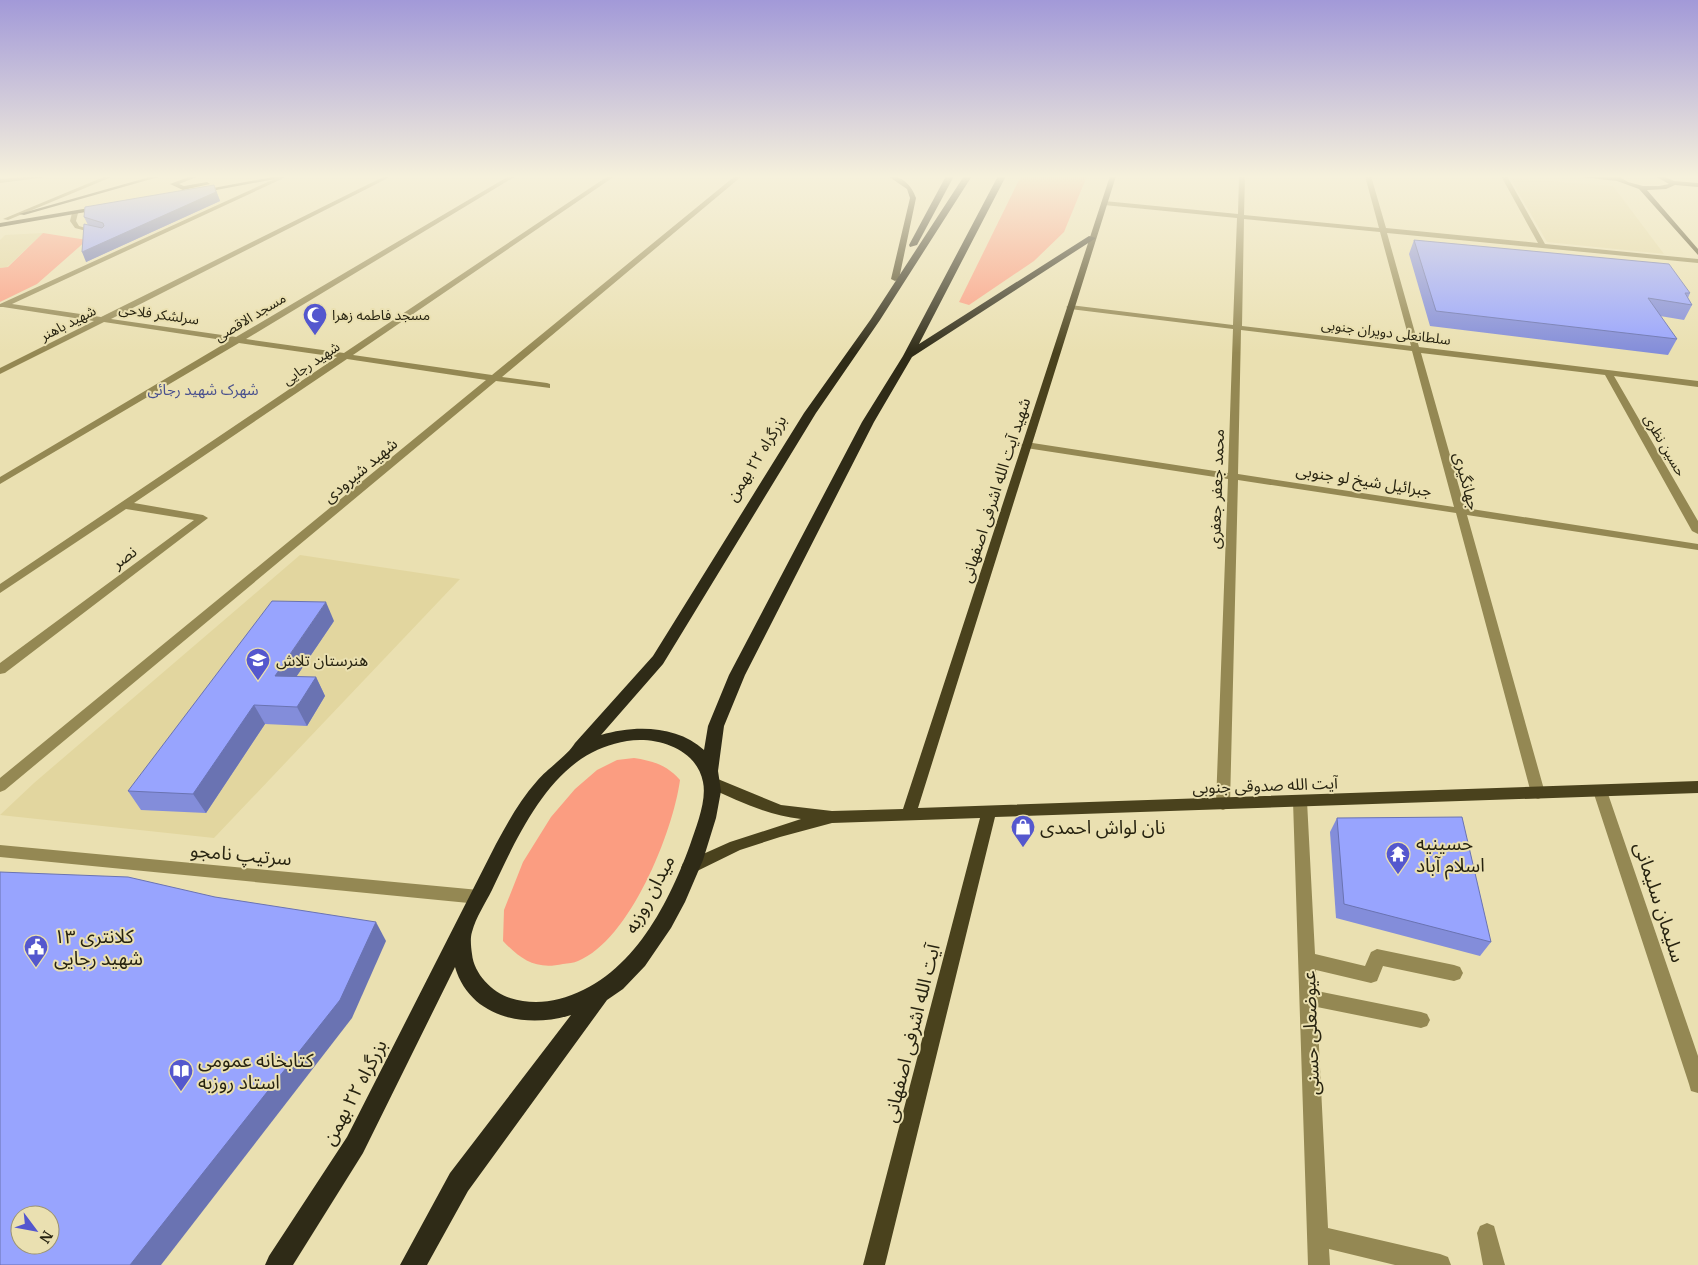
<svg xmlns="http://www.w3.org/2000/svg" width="1698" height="1265" viewBox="0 0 1698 1265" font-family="Merriweather,'Noto Sans Arabic',serif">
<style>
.built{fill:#e2d69f}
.green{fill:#fb9d81}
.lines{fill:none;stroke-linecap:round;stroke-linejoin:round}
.minor{fill:#948853;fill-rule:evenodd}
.major{fill:#4a421d;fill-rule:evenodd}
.highway{fill:#2f2b17;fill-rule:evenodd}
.wall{fill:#838dda}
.shaded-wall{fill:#6a73b2}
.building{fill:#98a4fe;stroke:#6a73b2;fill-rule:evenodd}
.labels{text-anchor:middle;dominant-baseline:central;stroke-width:4;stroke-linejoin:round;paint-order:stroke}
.far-street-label{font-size:14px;fill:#272310;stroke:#eae0b1}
.far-poi-label{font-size:14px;fill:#272310;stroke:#eae0b1;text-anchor:start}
.far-neighbourhood-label{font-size:15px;fill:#4a518e;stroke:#eae0b1}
.street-label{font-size:16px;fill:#272310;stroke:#eae0b1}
.poi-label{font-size:16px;fill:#272310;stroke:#eae0b1;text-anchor:start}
.near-poi-label{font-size:19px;fill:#272310;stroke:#eae0b1;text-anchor:start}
.near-street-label{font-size:19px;fill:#272310;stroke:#eae0b1}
</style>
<rect width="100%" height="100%" fill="#eae0b1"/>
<g class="built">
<polygon points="1510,178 1613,186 1664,254 1547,242"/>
<polygon points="43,233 7,267 0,268 0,240 5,235"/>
<polygon points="300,555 460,579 214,838 0,815 34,783"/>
</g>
<g class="green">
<polygon points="1021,176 1087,176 1064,232 1034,261 969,305 959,302"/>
<polygon points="43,233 87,240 37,284 0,302 0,268 8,267"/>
<path d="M634 758C653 761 667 765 680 780 673 832 630 940 578 961 574 963 568 963 563 964 536 970 521 960 503 941L504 910 523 862 551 817 575 789 597 770 617 760Z"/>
</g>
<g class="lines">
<g class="minor">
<polygon points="35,176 55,176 0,183 0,179"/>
<polygon points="106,176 114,176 8,220 3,219"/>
<polygon points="281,176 286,177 12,304 101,317 385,176 392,176 111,319 236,337 509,176 516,176 246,339 344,353 608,176 615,176 353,355 492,375 735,176 742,176 502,377 547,383 550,384 550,388 496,381 5,790 0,792 0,778 486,380 347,359 134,503 203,515 208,518 5,673 0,674 0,663 194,520 126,509 0,593 0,584 337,357 239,343 0,484 0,477 229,341 104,322 0,374 0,368 94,321 3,307 0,307 0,304"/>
<path d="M1239 176H1245L1244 215 1379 228 1365 176H1371L1386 228 1538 243 1501 176H1507L1545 244 1698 259V263L1387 233 1419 347 1698 381V387L1614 376 1698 521V534L1692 531 1605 375 1421 353 1465 508 1698 544V550L1467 515 1545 793 1543 797 1538 799 1533 797 1531 793 1456 513 1238 480 1230 804 1228 808 1223 810 1218 808 1216 804 1228 479 1026 448 1021 445 1026 442 1228 473 1233 329 1070 309 1066 307 1070 305 1233 325 1237 218 1104 205 1101 203 1104 201 1238 214ZM1244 219 1380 232 1411 346 1242 326ZM1241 330 1412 351 1454 507 1238 474Z"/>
<polygon points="75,211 78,213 76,221 79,226 102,233 102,235 75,228 70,221 72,213"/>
<polygon points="1600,785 1605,787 1607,791 1698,1056 1698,1093 1691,1091 1689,1084 1593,791 1595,787"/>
<polygon points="1300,795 1305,797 1307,801 1315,954 1365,966 1371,952 1377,949 1454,965 1460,967 1463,973 1460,979 1454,981 1383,966 1377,981 1371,983 1316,970 1317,991 1421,1012 1427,1014 1430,1020 1427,1026 1421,1028 1317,1007 1328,1228 1440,1254 1448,1257 1451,1265 1395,1265 1329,1249 1330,1265 1308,1265 1293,801 1295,797"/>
<polygon points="0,845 479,890 485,892 487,897 485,902 479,904 0,857"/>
<polygon points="1487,1223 1494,1226 1505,1265 1483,1265 1477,1233 1480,1226"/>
</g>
<g class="major">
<polygon points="153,176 162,176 24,215 19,214"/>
<polygon points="191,176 199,176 179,184 184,186 207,182 210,184 183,190 170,184"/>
<polygon points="278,176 291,176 200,193 197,191"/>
<path d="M888 176C902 175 912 186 916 198L899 279 895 281 891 279 910 198 907 189Z"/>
<path d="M1110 176H1116L918 808 1698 781V793L995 817 885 1265H863L980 818 832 823 780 837 740 850 689 875 683 873 681 868 683 863 730 842 801 819C767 815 738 801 708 787L706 783 708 779 713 777 781 805 832 811 903 809Z"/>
<polygon points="1572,176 1618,176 1628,182 1643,186 1659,186 1669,184 1655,176 1663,176 1674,181 1698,183 1698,187 1675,185 1666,189 1647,190 1698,249 1698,255 1639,189 1617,181"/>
<polygon points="101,206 104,208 103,209 0,227 0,223"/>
</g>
<g class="highway">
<polygon points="946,176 954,176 917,245 910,247 909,245"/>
<path d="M964 176H972L880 320 816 413 663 664 601 735C634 725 677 725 704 750L708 726 729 675 862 422 903 356 998 176H1006L919 344 1089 236 1096 238 912 357 874 422 745 675 724 726 718 771 721 791 716 818 703 860 685 902 671 928 645 966 623 989 607 1000 468 1191 427 1265H400L450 1173 571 1015C526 1029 470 1018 455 967L363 1153 293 1265H265L269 1256 347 1137 496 844C508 822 520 800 537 781 547 769 569 754 575 743L653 656 804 413 871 319ZM627 741C657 736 697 749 703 782 707 801 696 827 690 845 667 908 629 981 559 999 543 1003 526 1003 510 998 492 992 474 974 472 954 471 947 470 938 472 932 476 917 485 904 492 890 514 844 538 789 581 759 596 749 610 744 627 741Z"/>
</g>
</g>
<g class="wall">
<polygon points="214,185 220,201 86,262 88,225 84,217"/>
<polygon points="1414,240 1690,293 1688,298 1692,305 1684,320 1660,316 1677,339 1668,355 1430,326 1409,254"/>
<polygon points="334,621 296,677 316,677 325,696 307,726 265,724 206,813 141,810 128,791"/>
<polygon points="1337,818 1491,942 1480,956 1336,918 1330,832"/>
</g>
<g class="shaded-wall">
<polygon points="214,185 220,201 86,262 82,252"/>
<polygon points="326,602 334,621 284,695 275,676"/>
<polygon points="316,677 325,696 307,726 297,707"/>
<polygon points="254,705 265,724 206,813 193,794"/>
<polygon points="376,922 386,941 352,1018 161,1265 130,1265"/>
</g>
<g class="building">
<polygon points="214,185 216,192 82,252 84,224 102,228 104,226 103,223 84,217 85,207"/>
<polygon points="1414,240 1669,264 1690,293 1685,293 1692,305 1648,298 1677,339 1436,311"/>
<polygon points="272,601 326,602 275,676 316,677 297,707 254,705 193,794 128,791"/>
<polygon points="1462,817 1491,942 1344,904 1337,818"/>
<path d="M0 872 128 877 215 897 376 922 340 1000 130 1265H0ZM20 1215H50V1245H20Z"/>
</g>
<linearGradient id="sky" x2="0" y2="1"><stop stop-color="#a299d8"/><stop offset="0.5" stop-color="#f6f1dc"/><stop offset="1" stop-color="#f6f1dc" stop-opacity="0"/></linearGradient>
<rect width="1698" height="353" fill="url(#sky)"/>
<defs>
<symbol id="mosque-pin" viewBox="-11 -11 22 30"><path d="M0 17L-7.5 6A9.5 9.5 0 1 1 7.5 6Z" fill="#5457ce" stroke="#eae0b1"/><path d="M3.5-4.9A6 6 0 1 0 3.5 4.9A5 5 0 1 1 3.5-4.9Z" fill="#fff"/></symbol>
<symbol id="school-pin" viewBox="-11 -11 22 30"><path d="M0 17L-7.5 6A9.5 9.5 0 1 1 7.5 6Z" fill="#5457ce" stroke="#eae0b1"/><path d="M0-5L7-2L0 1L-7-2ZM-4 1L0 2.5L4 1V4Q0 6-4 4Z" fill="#fff"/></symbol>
<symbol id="shop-pin" viewBox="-11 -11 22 30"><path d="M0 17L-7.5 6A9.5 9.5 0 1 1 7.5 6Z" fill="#5457ce" stroke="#eae0b1"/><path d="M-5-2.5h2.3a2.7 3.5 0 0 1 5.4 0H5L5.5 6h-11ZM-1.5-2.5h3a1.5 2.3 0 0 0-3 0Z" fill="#fff"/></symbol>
<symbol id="temple-pin" viewBox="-11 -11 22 30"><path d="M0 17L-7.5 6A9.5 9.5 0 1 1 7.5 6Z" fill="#5457ce" stroke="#eae0b1"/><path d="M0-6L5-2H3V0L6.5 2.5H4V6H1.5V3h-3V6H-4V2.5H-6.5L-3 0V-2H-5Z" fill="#fff"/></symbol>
<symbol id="civic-pin" viewBox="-11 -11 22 30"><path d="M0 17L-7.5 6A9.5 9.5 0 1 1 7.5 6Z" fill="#5457ce" stroke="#eae0b1"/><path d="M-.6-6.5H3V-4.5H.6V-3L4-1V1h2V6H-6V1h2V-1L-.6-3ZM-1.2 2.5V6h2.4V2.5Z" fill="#fff"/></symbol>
<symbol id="library-pin" viewBox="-11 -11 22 30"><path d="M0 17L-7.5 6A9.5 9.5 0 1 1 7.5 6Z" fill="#5457ce" stroke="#eae0b1"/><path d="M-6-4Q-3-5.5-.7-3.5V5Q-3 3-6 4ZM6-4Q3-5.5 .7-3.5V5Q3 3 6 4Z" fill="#fff"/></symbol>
</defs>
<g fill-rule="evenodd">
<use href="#mosque-pin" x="301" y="301" width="28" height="38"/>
<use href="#school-pin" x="244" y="646" width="28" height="38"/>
<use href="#shop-pin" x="1009" y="813" width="28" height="38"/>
<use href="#temple-pin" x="1384" y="840" width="28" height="38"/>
<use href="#civic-pin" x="22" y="933" width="28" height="38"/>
<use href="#library-pin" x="167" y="1057" width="28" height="38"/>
</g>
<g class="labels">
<g class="far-street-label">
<text transform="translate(159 314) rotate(8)">سرلشکر فلاحی</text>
<text transform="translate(250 317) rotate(-31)">مسجد الاقصی</text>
<text transform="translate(68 323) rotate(-27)">شهید باهنر</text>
<text transform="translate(1386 332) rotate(7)">سلطانعلی دویران جنوبی</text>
<text transform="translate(311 363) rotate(-34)">شهید رجایی</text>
<text transform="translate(1665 445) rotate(60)">حسین نظری</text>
</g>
<g class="far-poi-label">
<text x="332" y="315">مسجد فاطمه زهرا</text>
</g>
<g class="far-neighbourhood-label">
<text x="203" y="389">شهرک شهید رجائی</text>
</g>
<g class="street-label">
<text transform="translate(756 458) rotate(-58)">بزرگراه ۲۲ بهمن</text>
<text transform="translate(360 470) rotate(-40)">شهید شیرودی</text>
<text transform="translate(1364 480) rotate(9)">جبرائیل شیخ لو جنوبی</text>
<text transform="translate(1467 481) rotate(75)">جهانگیری</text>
<text transform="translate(1216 489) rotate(-88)">محمد جعفر جعفری</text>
<text transform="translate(995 490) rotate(-72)">شهید آیت الله اشرفی اصفهانی</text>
<text transform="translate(124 557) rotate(-37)">نصر</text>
<text transform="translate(1265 785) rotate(-2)">آیت الله صدوقی جنوبی</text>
</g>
<g class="poi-label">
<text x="276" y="660">هنرستان تلاش</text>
</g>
<g class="near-poi-label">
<text x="1040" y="827">نان لواش احمدی</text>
<text x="1416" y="843">حسینیه<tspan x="1416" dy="22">اسلام آباد</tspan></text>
<text x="54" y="936">کلانتری ۱۳<tspan x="54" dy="22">شهید رجایی</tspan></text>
<text x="198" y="1060">کتابخانه عمومی<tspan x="198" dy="22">استاد روزبه</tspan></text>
</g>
<g class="near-street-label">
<text transform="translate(241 854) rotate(5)">سرتیپ نامجو</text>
<text transform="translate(649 894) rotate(-62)">میدان روزبه</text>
<text transform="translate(1660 902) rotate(72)">سلیمان سلیمانی</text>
<text transform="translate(911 1033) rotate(-76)">آیت الله اشرفی اصفهانی</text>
<text transform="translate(1310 1033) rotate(-92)">عیوضعلی حسنی</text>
<text transform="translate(354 1092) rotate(-62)">بزرگراه ۲۲ بهمن</text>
</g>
</g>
<g transform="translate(35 1230) rotate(122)"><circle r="24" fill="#eae0b1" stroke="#9c9471"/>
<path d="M0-4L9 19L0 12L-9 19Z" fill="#5457ce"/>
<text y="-8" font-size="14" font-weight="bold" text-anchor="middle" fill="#272310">N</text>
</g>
</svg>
